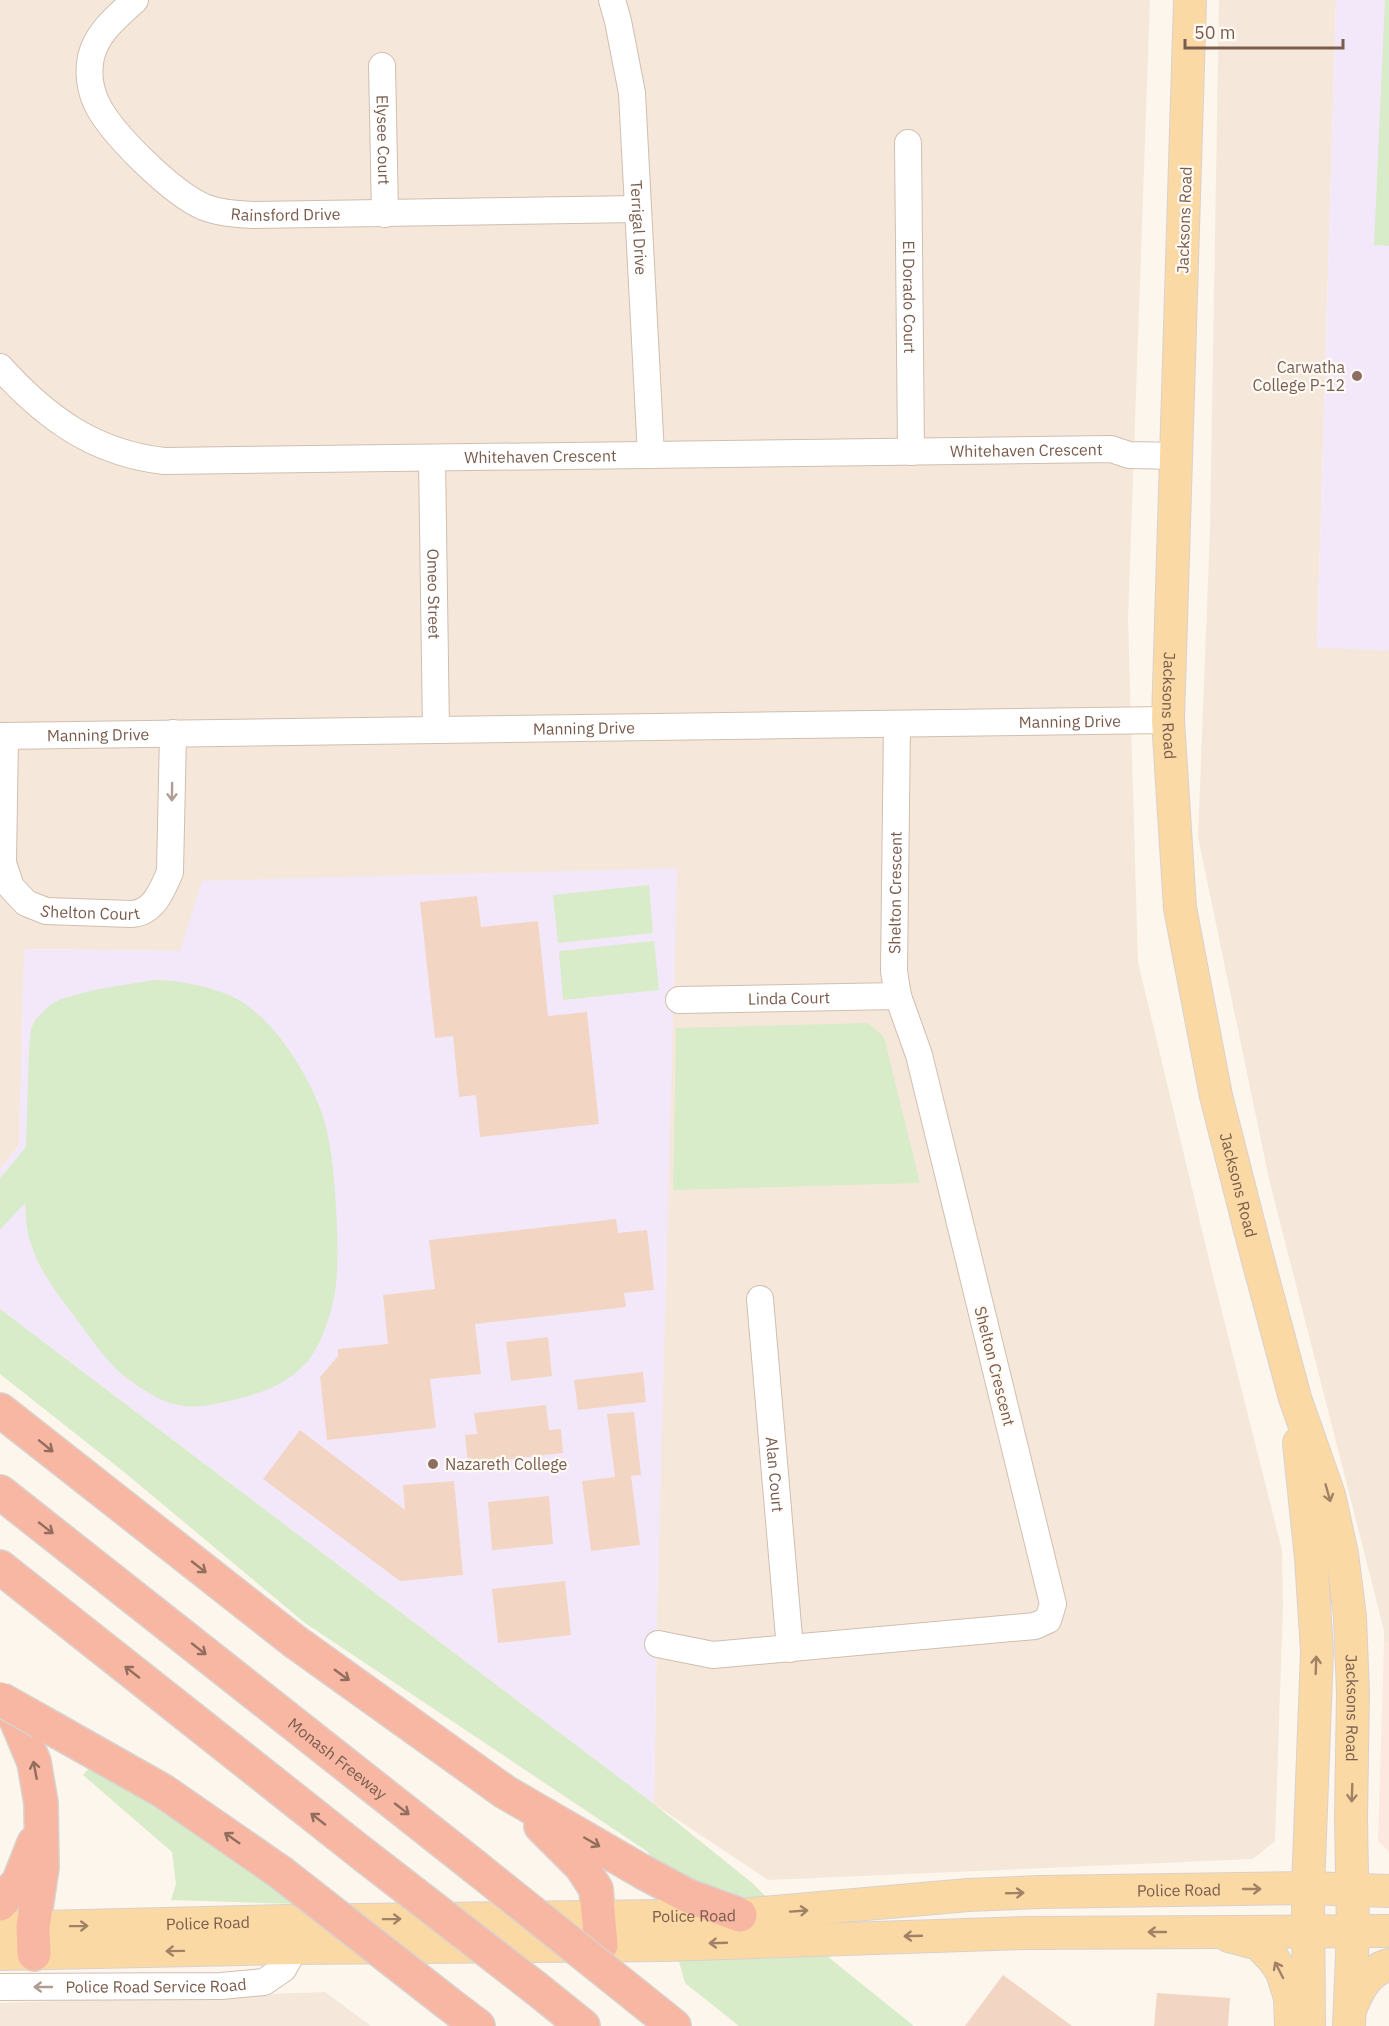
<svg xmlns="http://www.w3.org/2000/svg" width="1389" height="2026" viewBox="0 0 1389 2026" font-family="'IBM Plex Sans',sans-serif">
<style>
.residential{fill:#f5e8da}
.commercial{fill:#fde8e0}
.education{fill:#f3e8fa}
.green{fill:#d8ecc9}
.building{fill:#f3d5c3}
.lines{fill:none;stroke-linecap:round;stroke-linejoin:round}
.minor-casing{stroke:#d1beb0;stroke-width:28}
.major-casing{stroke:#dad1cd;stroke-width:34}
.highway-casing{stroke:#dad1cd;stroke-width:36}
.minor{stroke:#fff;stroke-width:26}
.major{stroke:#fbd9a5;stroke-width:32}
.highway{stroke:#f7b7a3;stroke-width:33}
.highway-bridge-casing{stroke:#dad1cd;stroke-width:36;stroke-linecap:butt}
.highway-bridge{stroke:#f7b7a3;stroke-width:33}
.oneway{stroke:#af9d94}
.oneway2{stroke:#936e5e}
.oneway3{stroke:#a18267}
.education-dot{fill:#8d6e63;stroke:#fffaf3;stroke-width:2}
.labels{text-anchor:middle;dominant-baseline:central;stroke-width:4.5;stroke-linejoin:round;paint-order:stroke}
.street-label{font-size:16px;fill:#7a5c4d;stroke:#fffaf3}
.education-label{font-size:16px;fill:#785e54;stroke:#fffaf3;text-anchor:end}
</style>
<rect width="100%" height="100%" fill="#fdf6ec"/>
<g class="residential">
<polygon points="0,0 1150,0 1128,619 1138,962 1212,1272 1282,1550 1283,1608 1275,1841 1253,1859 768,1880 654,1804 657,1619 180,951 25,949 19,1145 0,1169"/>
<polygon points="1219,0 1336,0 1317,647 1389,650 1389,1642 1384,1642 1384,1631 1373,1587 1269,1179 1198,837 1210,529"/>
<polygon points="325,1992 371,2026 0,2026 0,2003"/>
</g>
<polygon class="commercial" points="1384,1642 1389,1642 1389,1852 1378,1841"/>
<g class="education">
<polygon points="1336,0 1389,0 1389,650 1317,648"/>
<polygon points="677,868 657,1619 654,1804 0,1309 0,1169 19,1145 24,949 180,951 202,881"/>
</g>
<g class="green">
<polygon points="1385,0 1389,0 1389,246 1374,245"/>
<polygon points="649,885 653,933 558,943 553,895"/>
<polygon points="654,941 659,990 563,1000 559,951"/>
<path d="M154 980C178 980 207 986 229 995 273 1013 315 1083 326 1127 334 1160 335 1193 337 1226 338 1266 339 1291 325 1329 320 1341 314 1355 305 1364 285 1385 260 1394 233 1400 184 1412 168 1408 128 1379 108 1364 95 1344 80 1324 62 1299 40 1274 31 1244 26 1231 26 1216 25 1203L0 1230V1178L26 1147 29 1049 31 1029 35 1020 51 1004 61 999 94 990Z"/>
<polygon points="868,1023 884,1037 920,1183 673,1190 676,1028"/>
<polygon points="0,1309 654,1804 751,1882 833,1961 914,2026 739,2026 685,1983 648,1852 305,1623 124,1472 0,1374"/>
<polygon points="94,1763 239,1858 297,1904 171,1900 176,1884 172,1852 83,1775"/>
</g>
<g class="building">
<polygon points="477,896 481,927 538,921 548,1016 587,1012 599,1124 480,1137 476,1095 459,1097 453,1036 435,1038 420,902"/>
<polygon points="616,1219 618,1233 647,1230 654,1290 624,1293 626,1307 475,1324 481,1374 430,1379 436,1428 327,1440 320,1377 338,1356 338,1349 388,1344 383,1295 435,1289 429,1240"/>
<polygon points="548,1337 552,1376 511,1381 506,1342"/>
<polygon points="643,1372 646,1402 578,1410 574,1380"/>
<polygon points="546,1405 549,1430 561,1429 563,1453 468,1464 465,1435 477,1434 474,1413"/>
<polygon points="634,1412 641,1475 631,1476 640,1545 591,1551 582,1481 615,1477 607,1414"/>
<polygon points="300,1430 405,1510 403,1485 454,1481 463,1575 400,1581 263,1479"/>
<polygon points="549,1496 553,1544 492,1550 488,1502"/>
<polygon points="565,1581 571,1635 498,1643 492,1589"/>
<polygon points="1003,1975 1072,2026 965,2026"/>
<polygon points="1157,1993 1230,1998 1228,2026 1154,2026"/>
</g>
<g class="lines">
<defs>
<g id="minor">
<path id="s1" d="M135 0C117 17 97 32 91 57 88 72 90 89 96 102 110 133 172 193 204 207 219 213 236 214 253 215L638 209"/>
<path id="s2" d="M612 0 618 21 632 93 651 455"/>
<path id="s3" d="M382 66 385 214"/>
<path id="s4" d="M908 143 911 452"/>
<path id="s5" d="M0 367C46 418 94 453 164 461L1111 449 1129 455 1177 456"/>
<path id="s6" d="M432 458 436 730"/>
<path id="s7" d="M0 736 1168 720"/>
<path id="s8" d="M5 736 3 863 11 887 26 903 46 911 131 914C154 913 162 890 170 872L173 733"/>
<path id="s9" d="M679 1000 898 996"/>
<path id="s10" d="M760 1299 790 1649"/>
<path id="s11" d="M658 1644 713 1655 1035 1626 1048 1620 1053 1604 919 1055 898 996 894 971 897 724"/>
<path id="s12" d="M0 1987 221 1986 264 1982 283 1969 295 1948"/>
</g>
<g id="major">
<path id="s13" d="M1190 0 1168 720 1180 908 1216 1096 1255 1249 1295 1398 1329 1495 1342 1554 1350 1617 1353 1693 1351 1818 1353 1931 1349 2026"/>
<polyline points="1299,1443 1311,1558 1317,1651 1308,1888 1309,2026"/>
<path id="s14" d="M0 1928 286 1921 740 1915 968 1895 1040 1892 1308 1888 1389 1891"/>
<polyline points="1229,1936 1259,1944 1274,1960 1282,1972 1290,1998 1291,2026"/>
<polyline points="0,1954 295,1948 664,1945 1027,1933 1389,1931"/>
<path d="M1350 2010C1358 1990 1367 1971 1389 1965"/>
</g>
<g id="highway">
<polyline points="0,1410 294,1641 505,1792 643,1872 688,1896 740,1915"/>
<path id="s15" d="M0 1492 474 1866"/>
<polyline points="0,1567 364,1855"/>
<polyline points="2,1701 16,1719 34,1762 41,1803 42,1867 33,1927 34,1954"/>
<polyline points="41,1722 163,1791 280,1872"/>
<polyline points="541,1826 581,1866 596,1889 601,1945"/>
<polyline points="0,1904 19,1881 34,1843"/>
<polyline points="537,1989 583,2026"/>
<polyline points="639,1998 674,2026"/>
<polyline points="449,2004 478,2026"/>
</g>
</defs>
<use href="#minor" class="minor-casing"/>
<use href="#major" class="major-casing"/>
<use href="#highway" class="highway-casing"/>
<use href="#minor" class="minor"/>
<use href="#major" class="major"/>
<use href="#highway" class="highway"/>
<defs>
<g id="highway-bridge">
<polyline points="0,1699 41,1722"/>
<polyline points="364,1855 537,1989"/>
<polyline points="474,1866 639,1998"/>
<polyline points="280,1872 449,2004"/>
</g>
</defs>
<use href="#highway-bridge" class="highway-bridge-casing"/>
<use href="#highway-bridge" class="highway-bridge"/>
</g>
<defs><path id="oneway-shaft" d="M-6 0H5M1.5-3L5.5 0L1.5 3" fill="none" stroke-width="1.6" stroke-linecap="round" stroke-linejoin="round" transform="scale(1.5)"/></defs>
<g class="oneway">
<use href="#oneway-shaft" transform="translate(172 792) rotate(91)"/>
<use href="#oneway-shaft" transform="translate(43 1987) rotate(180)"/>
</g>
<g class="oneway2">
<use href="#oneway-shaft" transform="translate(46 1446) rotate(39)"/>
<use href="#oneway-shaft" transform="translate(46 1528) rotate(38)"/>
<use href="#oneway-shaft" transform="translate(199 1567) rotate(38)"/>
<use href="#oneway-shaft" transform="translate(199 1649) rotate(38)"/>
<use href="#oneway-shaft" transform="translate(132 1672) rotate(-142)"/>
<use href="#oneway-shaft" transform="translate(342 1675) rotate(36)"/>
<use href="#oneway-shaft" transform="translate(35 1770) rotate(-101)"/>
<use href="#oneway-shaft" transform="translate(402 1809) rotate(38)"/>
<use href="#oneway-shaft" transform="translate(318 1819) rotate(-142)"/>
<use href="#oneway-shaft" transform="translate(232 1838) rotate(-145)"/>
<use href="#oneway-shaft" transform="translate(592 1842) rotate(30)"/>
</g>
<g class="oneway3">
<use href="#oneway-shaft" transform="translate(1328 1493) rotate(74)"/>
<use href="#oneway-shaft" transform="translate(1316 1665) rotate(-88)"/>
<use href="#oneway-shaft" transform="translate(1352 1793) rotate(92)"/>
<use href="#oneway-shaft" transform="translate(1252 1889)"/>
<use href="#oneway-shaft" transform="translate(1015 1893) rotate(-2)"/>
<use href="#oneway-shaft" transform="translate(799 1911) rotate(-4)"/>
<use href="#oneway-shaft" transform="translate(392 1919) rotate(-1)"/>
<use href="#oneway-shaft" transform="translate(79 1926) rotate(-1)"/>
<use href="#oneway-shaft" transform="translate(1157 1932) rotate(180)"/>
<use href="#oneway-shaft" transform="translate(913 1936) rotate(178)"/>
<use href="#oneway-shaft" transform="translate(718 1943) rotate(178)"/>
<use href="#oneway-shaft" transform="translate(175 1951) rotate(179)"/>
<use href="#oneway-shaft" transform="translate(1279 1970) rotate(-117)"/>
</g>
<g class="education-dot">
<circle cx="1357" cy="376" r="6"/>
<circle cx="433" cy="1464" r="6"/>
</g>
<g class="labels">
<g class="street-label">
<text stroke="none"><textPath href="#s3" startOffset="74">Elysee Court</textPath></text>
<text stroke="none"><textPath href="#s1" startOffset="354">Rainsford Drive</textPath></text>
<text transform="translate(1184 220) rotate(-88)">Jacksons Road</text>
<text stroke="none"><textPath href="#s2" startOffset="230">Terrigal Drive</textPath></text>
<text stroke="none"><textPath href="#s4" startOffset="154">El Dorado Court</textPath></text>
<text stroke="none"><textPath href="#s5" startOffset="1056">Whitehaven Crescent</textPath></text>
<text stroke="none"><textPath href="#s5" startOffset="570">Whitehaven Crescent</textPath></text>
<text stroke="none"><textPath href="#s6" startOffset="136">Omeo Street</textPath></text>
<text stroke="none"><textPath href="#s13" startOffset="706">Jacksons Road</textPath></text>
<text stroke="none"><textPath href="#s7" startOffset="1070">Manning Drive</textPath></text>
<text stroke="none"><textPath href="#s7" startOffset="584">Manning Drive</textPath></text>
<text stroke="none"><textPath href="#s7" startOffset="98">Manning Drive</textPath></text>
<text stroke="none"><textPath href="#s11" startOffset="1142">Shelton Crescent</textPath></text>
<text stroke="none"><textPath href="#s8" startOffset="240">Shelton Court</textPath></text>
<text stroke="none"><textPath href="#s9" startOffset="110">Linda Court</textPath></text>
<text stroke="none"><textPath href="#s13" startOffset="1192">Jacksons Road</textPath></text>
<text transform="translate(995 1366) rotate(76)">Shelton Crescent</text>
<text stroke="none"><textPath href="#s10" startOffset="176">Alan Court</textPath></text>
<text stroke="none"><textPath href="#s13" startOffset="1730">Jacksons Road</textPath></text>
<text stroke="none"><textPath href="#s15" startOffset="430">Monash Freeway</textPath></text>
<text stroke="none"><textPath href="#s14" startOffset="1180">Police Road</textPath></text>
<text stroke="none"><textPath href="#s14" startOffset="694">Police Road</textPath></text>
<text stroke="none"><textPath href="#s14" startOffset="208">Police Road</textPath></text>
<text stroke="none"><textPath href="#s12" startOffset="156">Police Road Service Road</textPath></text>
</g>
<g class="education-label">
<text x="1345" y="367">Carwatha<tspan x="1345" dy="18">College P-12</tspan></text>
<text x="445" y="1464" text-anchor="start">Nazareth College</text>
</g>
</g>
<path d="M1185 39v9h158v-9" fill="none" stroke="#7a5c4d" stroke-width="3"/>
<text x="1194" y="39" font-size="18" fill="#7a5c4d" stroke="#fffaf3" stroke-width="4.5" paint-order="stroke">50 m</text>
</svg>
